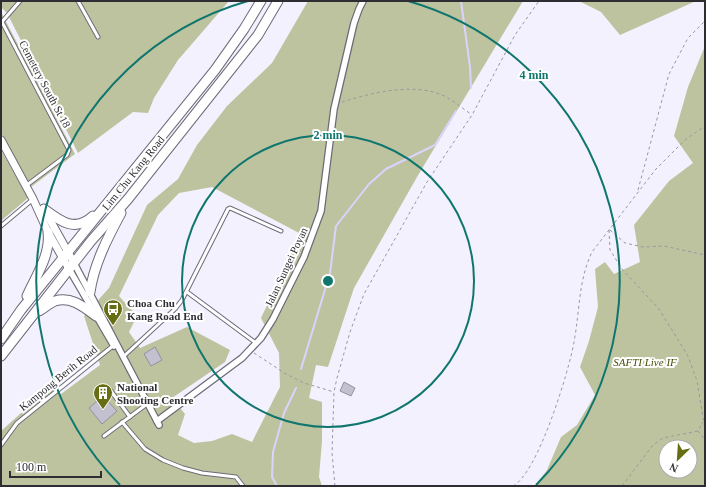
<svg xmlns="http://www.w3.org/2000/svg" width="706" height="487" viewBox="0 0 706 487" font-family="Georgia,serif">
<style>
.green{fill:#bec39f;fill-rule:evenodd}
.lines{fill:none;stroke-linecap:round;stroke-linejoin:round}
.stream{stroke:#dbd3fd;stroke-width:2}
.building{fill:#c3c0cf;stroke:#93909f}
.service-casing{stroke:#6e6b79;stroke-width:5}
.minor-casing{stroke:#6e6b79;stroke-width:8}
.tertiary-casing{stroke:#6e6b79;stroke-width:9}
.primary-casing{stroke:#6e6b79;stroke-width:11}
.path{stroke:#9997a0;stroke-width:1;stroke-dasharray:3 3;stroke-linecap:butt}
.service{stroke:#fff;stroke-width:3}
.minor{stroke:#fff;stroke-width:5.5}
.tertiary{stroke:#fff;stroke-width:7}
.primary{stroke:#fff;stroke-width:9}
.ring{fill:none;stroke:#0f766e;stroke-width:2}
.labels{text-anchor:middle;dominant-baseline:central;stroke-width:4;stroke-linejoin:round;paint-order:stroke}
.street-label{font-size:11px;fill:#2e2d33;stroke:#fff}
.poi-label{font-size:11px;font-weight:bold;fill:#2e2d33;stroke:#fff;text-anchor:start}
.park-label{font-size:11px;font-style:italic;fill:#494e06;stroke:#fff}
.centre{fill:#0f766e;stroke:#fff;stroke-width:2}
.ring-label{font-size:12px;text-anchor:middle;font-weight:bold;fill:#0f766e;stroke:#fff;stroke-width:4;stroke-linejoin:round;paint-order:stroke}
</style>
<rect width="100%" height="100%" fill="#f3f1fd"/>
<g class="green">
<polygon points="1,1 229,1 178,60 154,98 148,113 133,112 78,153 7,13 1,7"/>
<path d="M308 1H523L417 177 354 288 328 367 316 365 309 398 322 402V441L319 477 322 486H1V431L49 388 61 394 100 365 84 316 109 288 147 205 178 179 197 145 227 106 272 63ZM212 187 301 234 261 318 279 353 280 387 252 442 232 434 212 441 194 443 178 435 185 414 172 398 225 362 230 350 187 327 140 348 129 332 137 316 119 296 158 215 179 193Z"/>
<polygon points="579,1 696,1 620,35 601,12"/>
<polygon points="1,12 75,154 31,187 1,133"/>
<path d="M705 46V486H535L547 470 561 437 577 425 595 395 580 367 589 341 598 307 595 269 605 262 614 274 640 262 634 225 669 181 693 163 674 136 688 87ZM666 447H690V471H666Z"/>
<polygon points="1,150 28,198 1,221"/>
</g>
<g class="lines">
<g class="stream">
<polyline points="461,1 470,67 471,88"/>
<polyline points="301,369 330,273 336,226 369,184 386,169 435,145 456,111"/>
<polyline points="277,486 272,477 273,452 284,413 296,388"/>
</g>
</g>
<g class="building">
<polygon points="155,347 162,360 151,366 144,354"/>
<polygon points="344,382 355,388 351,396 340,391"/>
<polygon points="103,396 117,411 102,424 89,408"/>
</g>
<g class="lines">
<defs>
<g id="service">
<polyline points="78,1 98,37"/>
<polyline points="2,22 69,150 67,155 27,185"/>
<polyline points="1,23 20,1"/>
<polyline points="1,226 32,200"/>
<polyline points="187,292 256,343"/>
<polyline points="123,357 175,309 182,300 228,209 230,208 281,231"/>
<polyline points="111,391 130,417"/>
<polyline points="122,422 145,449 163,460 183,468 202,473 236,477 243,486"/>
<polyline points="104,436 147,404"/>
<polyline points="1,445 17,423 114,345"/>
</g>
<g id="minor">
<polyline points="74,263 159,425"/>
<polyline points="69,269 114,346"/>
<polyline points="157,421 242,358 261,338 273,319 304,257 321,211 334,109 354,23 359,9 363,1"/>
</g>
<g id="tertiary">
<polyline points="1,140 33,199 48,232 69,269"/>
<polyline points="45,211 74,263"/>
</g>
<g id="primary">
<path d="M44 209C60 221 75 233 93 216"/>
<path d="M90 292C94 264 108 237 121 213"/>
<path d="M27 296C36 276 51 254 48 232"/>
<path d="M39 311C44 308 50 303 55 301 71 296 84 307 96 316"/>
<polyline points="1,339 21,310 215,70 244,29 261,1"/>
<polyline points="1,356 91,241 128,199 258,35 278,1"/>
</g>
</defs>
<use href="#service" class="service-casing"/>
<use href="#minor" class="minor-casing"/>
<use href="#tertiary" class="tertiary-casing"/>
<use href="#primary" class="primary-casing"/>
<g class="path">
<path d="M342 102C371 93 407 84 437 93 450 97 460 107 471 114"/>
<polyline points="638,190 669,74 688,38 705,21"/>
<polyline points="609,230 610,250 622,269 659,309 688,356 697,381 705,429"/>
<polyline points="610,230 625,243 643,247 664,246 705,255"/>
<polyline points="254,353 286,374 304,383 334,392"/>
<polyline points="698,431 705,440"/>
<polyline points="335,486 332,453 334,392 337,378 350,332 364,294 427,182 472,115 515,35 539,1"/>
<path d="M513 486C538 473 569 371 574 342 580 310 578 282 592 252L656 169 686 139 705 126"/>
<polyline points="622,486 653,445 663,438 698,431 703,422"/>
</g>
<use href="#service" class="service"/>
<use href="#minor" class="minor"/>
<use href="#tertiary" class="tertiary"/>
<use href="#primary" class="primary"/>
</g>
<g class="ring">
<circle cx="328" cy="281" r="146"/>
<path d="M120 485A291 291 0 0 1 248 1M408 1A291 291 0 0 1 536 485"/>
</g>
<defs>
<symbol id="bus-pin" viewBox="-11 -11 22 30"><path d="M0 17L-7.5 6A9.5 9.5 0 1 1 7.5 6Z" fill="#666d12" stroke="#fff"/><path d="M-5-6H5V4H4V6H2V4H-2V6H-4V4H-5ZM-3.5-4V0h7V-4ZM-3.5 1.2v1.5H-2V1.2ZM2 1.2v1.5H3.5V1.2Z" fill="#fff"/></symbol>
<symbol id="building-pin" viewBox="-11 -11 22 30"><path d="M0 17L-7.5 6A9.5 9.5 0 1 1 7.5 6Z" fill="#666d12" stroke="#fff"/><path d="M-4-6H4V6H1V3H-1V6H-4ZM-2.5-4.3h1.7v1.8h-1.7ZM.8-4.3h1.7v1.8H.8ZM-2.5-1h1.7V.8h-1.7ZM.8-1h1.7V.8H.8Z" fill="#fff"/></symbol>
</defs>
<g fill-rule="evenodd">
<use href="#bus-pin" x="102" y="298" width="22" height="30"/>
<use href="#building-pin" x="92" y="382" width="22" height="30"/>
</g>
<g class="labels">
<g class="street-label">
<text transform="translate(45 84) rotate(62)">Cemetery South St 18</text>
<text transform="translate(133 173) rotate(-51)">Lim Chu Kang Road</text>
<text transform="translate(286 267) rotate(-65)">Jalan Sungei Poyan</text>
<text transform="translate(58 378) rotate(-39)">Kampong Berih Road</text>
</g>
<g class="poi-label">
<text x="127" y="303">Choa Chu<tspan x="127" dy="13">Kang Road End</tspan></text>
<text x="117" y="387">National<tspan x="117" dy="13">Shooting Centre</tspan></text>
</g>
<g class="park-label">
<text x="645" y="362">SAFTI Live IF</text>
</g>
</g>
<circle cx="328" cy="281" r="6" class="centre"/>
<g class="ring-label">
<text x="534" y="79">4 min</text>
<text x="328" y="139">2 min</text>
</g>
<rect width="706" height="487" fill="none" stroke="#2e2d33" stroke-width="4"/>
<g transform="translate(678 459) rotate(205)"><circle r="19" fill="#ffffff" stroke="#ababad"/>
<path d="M0-3L7 15L0 10L-7 15Z" fill="#666d12"/>
<text y="-6" font-size="11" font-weight="bold" text-anchor="middle" fill="#2e2d33">N</text>
</g>
<path d="M10 471v6h91v-6" fill="none" stroke="#2e2d33" stroke-width="2"/>
<text x="16" y="471" font-size="12" fill="#2e2d33" stroke="#ffffff" stroke-width="3" paint-order="stroke">100 m</text>
</svg>
